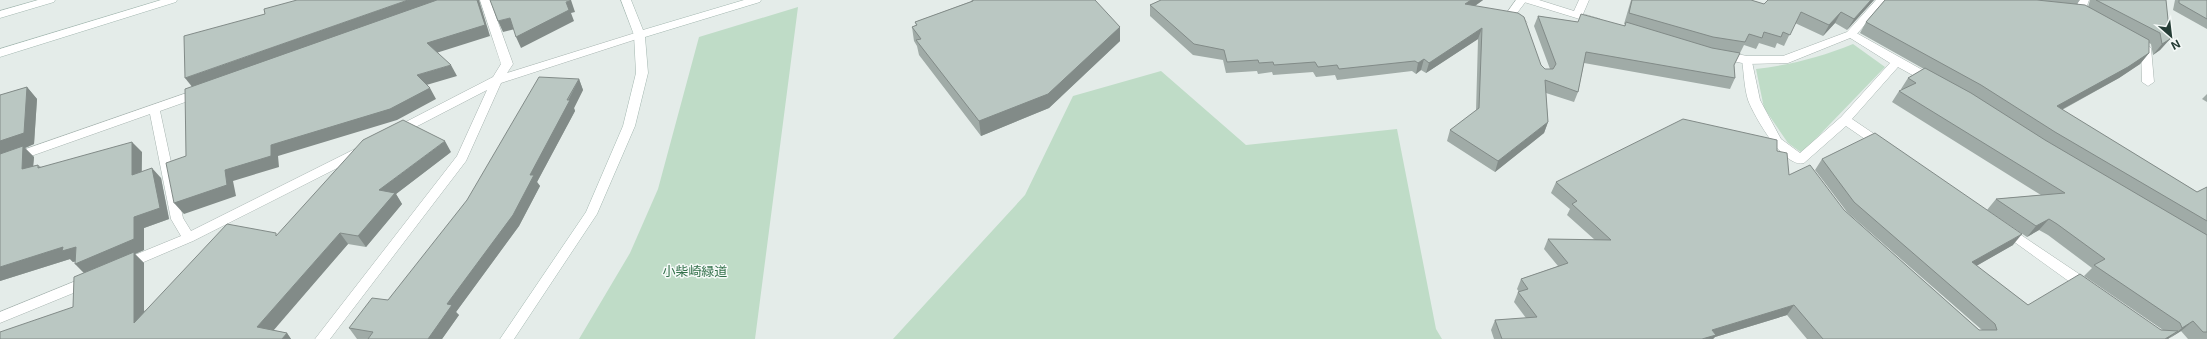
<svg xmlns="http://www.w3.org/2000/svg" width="2207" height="339" viewBox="0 0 2207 339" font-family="Inter,'Noto Sans JP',sans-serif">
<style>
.green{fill:#bfdcc7}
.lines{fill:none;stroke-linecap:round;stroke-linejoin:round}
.lane-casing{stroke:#a7b4b0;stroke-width:1}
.street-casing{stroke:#a7b4b0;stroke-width:1}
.secondary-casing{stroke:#a3b7b0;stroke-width:1}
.lane{fill:#fff;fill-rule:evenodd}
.street{fill:#fff;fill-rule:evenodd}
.secondary{fill:#fff;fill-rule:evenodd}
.wall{fill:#a0aba7}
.shaded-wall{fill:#828b88}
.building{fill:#bac7c2;stroke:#828b88}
.labels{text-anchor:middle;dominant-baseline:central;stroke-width:3;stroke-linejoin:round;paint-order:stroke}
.park-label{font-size:13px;fill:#32704a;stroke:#f4f9f7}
</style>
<rect width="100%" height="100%" fill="#e4ece9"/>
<g class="green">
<polygon points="798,7 755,339 579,339 630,253 658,189 699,37"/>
<path d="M1853 44 1885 67 1802 153 1788 143 1764 108 1756 69C1790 65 1821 57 1853 44Z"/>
<polygon points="1161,71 1246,145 1397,129 1436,329 1442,339 893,339 1025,195 1073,96"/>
</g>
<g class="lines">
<defs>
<g id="lane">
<polygon points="1516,0 1527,0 1517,13 1527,22 1526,24 1518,24 1506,14"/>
<path d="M1851 30 1935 77 1937 80 1935 83H1927L1898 67 1852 119 1886 142 1888 145 1886 148H1878L1846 126 1804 163C1784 169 1754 116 1748 100 1744 87 1744 73 1742 60L1743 57H1751L1760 100 1781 139 1800 153 1841 117 1890 63 1847 36 1846 34Z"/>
<polygon points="2139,40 2151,48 2154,82 2148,86 2142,82 2141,50 2134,44"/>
<polygon points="2006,225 2091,282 2093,286 2091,290 2086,291 2081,290 2002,233 2000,230 2002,227"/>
</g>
<g id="street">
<polygon points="480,0 490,0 513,64 507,73 635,33 643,33 644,35 643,37 501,83 466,161 330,339 315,339 457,156 487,90 402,134 398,135 392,131 394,128 493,77 501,64"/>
<polygon points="1523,0 1539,0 1574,11 1579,0 1589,0 1583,14 1600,19 1601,21 1596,24 1524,2"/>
<polygon points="1876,0 1887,0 1855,36 1788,63 1747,64 1718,58 1717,55 1722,51 1747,56 1783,56 1847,32"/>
<polygon points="2079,0 2089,0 2084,14 2068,13 2067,11 2068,9 2076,8"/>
<polygon points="201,88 205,89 207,92 205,95 160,111 183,218 191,231 357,148 361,147 367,151 365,154 193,241 125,270 120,269 119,265 120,261 181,236 171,219 150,114 0,167 0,158"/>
<polygon points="88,276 93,277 95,281 93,285 0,323 0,312"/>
</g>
<g id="secondary">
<polygon points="38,0 55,0 54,2 0,18 0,11"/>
<polygon points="161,0 177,0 176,2 0,57 0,49"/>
<polygon points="621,0 631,0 643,30 744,0 761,0 760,2 645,37 648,73 635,126 597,214 514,339 500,339 586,212 623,126 636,73 634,35"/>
</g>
</defs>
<use href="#lane" class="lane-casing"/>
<use href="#street" class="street-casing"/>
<use href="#secondary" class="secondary-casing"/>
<use href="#lane" class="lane"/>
<use href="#street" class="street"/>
<use href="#secondary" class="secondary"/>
</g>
<g class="wall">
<polygon points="971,0 1095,0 1120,41 1049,108 981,136 919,55 917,46 914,41 912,27 916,25 915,22 972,1"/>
<polygon points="1161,0 1483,0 1475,6 1541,65 1545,69 1550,69 1534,26 1538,16 1578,22 1624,26 1625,24 1624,24 1631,0 1751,0 1764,4 1874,0 1847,30 1835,23 1823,36 1795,23 1784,46 1777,43 1775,48 1759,43 1756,49 1744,45 1734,65 1735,78 1730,89 1584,63 1578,92 1574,102 1546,93 1548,122 1544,133 1495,172 1447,141 1450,130 1476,111 1478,39 1426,73 1421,70 1416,74 1412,71 1337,80 1335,75 1316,77 1313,72 1273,75 1272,72 1258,74 1257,71 1226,73 1223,60 1193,55 1150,16 1150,5"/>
<polygon points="1885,0 2080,0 2077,4 2088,7 2090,0 2166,0 2170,39 2160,50 2153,55 2151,44 2149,43 2149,53 2140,64 2119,78 2062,110 2197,192 2207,187 2207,339 2188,339 2181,331 2168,339 1807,339 1787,315 1715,337 1713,339 1494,339 1491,330 1495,320 1526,318 1514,302 1518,292 1519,292 1517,289 1521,279 1558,266 1544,249 1548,239 1595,240 1567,215 1570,209 1551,193 1556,182 1777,151 1789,175 1844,210 1979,330 1982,330 1847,212 1815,170 1822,159 2013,245 1976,266 2028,305 2163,330 2084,276 2092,268 2048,235 2039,230 2027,237 1987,210 1996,199 2041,195 1892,102 1899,91 1902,90 1901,89 1908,78 1924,69 1860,33 1866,22"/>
<polygon points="2175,0 2207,0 2207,29 2173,10"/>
<polygon points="579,79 583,90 574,108 575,111 537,182 540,186 519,226 456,312 459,315 442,339 357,339 349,328 388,300"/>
<polygon points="27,87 37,99 34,144 25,148 34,157 33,166 38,165 41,167 142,152 142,171 161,178 169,219 144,228 144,250 135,254 144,263 144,311 277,235 451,152 396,194 402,204 366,247 348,244 273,330 287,333 291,339 0,339 73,307 85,273 76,261 73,262 70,259 0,281 0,95"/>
<polygon points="2207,94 2207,102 2202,99"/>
</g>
<g class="shaded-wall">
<polygon points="408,0 444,0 193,88 185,78"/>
<polygon points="477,0 479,0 490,36 433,54 427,43"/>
<polygon points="570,0 571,0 575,12 571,13 574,21 521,48 516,37"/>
<polygon points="1471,0 1483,0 1462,15 1465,4"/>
<polygon points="1871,0 1874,0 1847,30 1854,19"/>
<polygon points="1841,12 1835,23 1823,36 1829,25"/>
<polygon points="510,18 515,29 503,32 498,21"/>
<polygon points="1120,27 1120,41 1049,108 981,136 979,121"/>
<polygon points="1482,28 1478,39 1426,73 1429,63"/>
<polygon points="2170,39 2160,50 2153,55 2162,44"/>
<polygon points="2149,53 2140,64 2119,78 2048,117 2057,106"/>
<polygon points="1424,59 1421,70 1416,74 1418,63"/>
<polygon points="451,65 457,76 423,86 417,75"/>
<polygon points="579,79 583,90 574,108 575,111 537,182 540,186 519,226 456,312 459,315 442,339 428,339 447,304 530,175"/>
<polygon points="27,87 37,99 34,144 25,148 34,157 32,180 0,155 0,141"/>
<polygon points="430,88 436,99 397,120 278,156 279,167 233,181 236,196 184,214 174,203 225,170 271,145"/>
<polygon points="1548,122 1544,133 1495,172 1498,161"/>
<polygon points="445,141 451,152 396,194 402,204 366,247 358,236 379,190"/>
<polygon points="132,142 142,152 141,185 132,175"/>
<polygon points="152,168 161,178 169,219 144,228 144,250 135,254 144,263 144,334 75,264 134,217"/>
<polygon points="2049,219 2039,230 2027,237 2036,226"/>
<polygon points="340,233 348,244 267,338 257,327"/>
<polygon points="2022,234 2013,245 1964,273 1972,262"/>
<polygon points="63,247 76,247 87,258 73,262 70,259 0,281 0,267"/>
<polygon points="1794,305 1787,315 1715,337 1713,339 1702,339 1712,330"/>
<polygon points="2193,321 2181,331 2170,338 2182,328"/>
<polygon points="2178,331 2168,339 2165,339"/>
<polygon points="287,333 291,339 282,339"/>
</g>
<g class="building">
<polygon points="297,0 408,0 185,78 184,36 265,14 264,9"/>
<polygon points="437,0 477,0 485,25 427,43 451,65 417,75 430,88 390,109 271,145 271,156 225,170 227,185 174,203 166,163 186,156 185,89"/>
<polygon points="490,0 570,0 570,1 566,2 569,10 516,37 510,18 498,21"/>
<polygon points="973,0 1095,0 1120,27 1048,94 979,121 916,40 921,39 912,27 917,25 915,22 973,1"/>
<polygon points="1161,0 1471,0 1465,4 1518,13 1524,17 1541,65 1545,69 1553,69 1556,64 1538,16 1578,22 1581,14 1625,26 1626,22 1712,48 1740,53 1734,65 1735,78 1586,52 1578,92 1545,80 1548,122 1498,161 1450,130 1479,108 1482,28 1429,63 1424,59 1418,63 1415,61 1339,69 1337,65 1318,67 1315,62 1274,65 1273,62 1259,63 1258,60 1227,62 1224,50 1194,44 1150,5"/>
<polygon points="1632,0 1751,0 1764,4 1768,0 1871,0 1854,19 1841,12 1829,25 1801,12 1790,35 1783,32 1781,37 1764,32 1762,38 1749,34 1745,42 1713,37 1629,13"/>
<polygon points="1885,0 2037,0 2085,5 2149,40 2149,53 2128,67 2057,106 2060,108 2197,192 2207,187 2207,221 2055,132 1981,85 1866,22"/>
<polygon points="2096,0 2166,0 2170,39 2162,44 2160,33"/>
<polygon points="2179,0 2207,0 2207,19 2179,3"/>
<polygon points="1925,68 1971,93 2045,140 2207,235 2207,332 2203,332 2193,321 2182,328 2180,323 2094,265 2105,259 2057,224 2049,219 2036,226 1996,199 2065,193 1899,91 1916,83 1908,78"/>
<polygon points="539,77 579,79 567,100 570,100 530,175 534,175 513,215 447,304 452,305 428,339 368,339 373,332 349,328 372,298 388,300 467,200"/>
<polygon points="27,87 24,133 0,141 0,95"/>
<polygon points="1683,119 1777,140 1777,151 1787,153 1789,175 1810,165 1844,210 1979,330 1997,330 1995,324 1854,202 1822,159 1875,133 2022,234 1972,262 2028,305 2080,274 2161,330 2178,331 2165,339 1823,339 1794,305 1712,330 1716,335 1702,339 1502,339 1495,320 1537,317 1518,292 1528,289 1521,279 1568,263 1548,239 1611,240 1572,204 1577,201 1556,182"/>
<polygon points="403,120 445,141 379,190 395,193 358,236 340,233 257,327 287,333 282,339 0,339 0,332 73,307 74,277 134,252 134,323 227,224 276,233 276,236 363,140"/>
<polygon points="132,142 132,175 152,168 160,208 134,217 134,239 75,264 76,247 62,251 63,247 0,267 0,154 23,146 22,169 38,165 38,168"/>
</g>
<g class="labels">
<g class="park-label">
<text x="695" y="271">小柴崎緑道</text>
</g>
</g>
<g transform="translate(2171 36) rotate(152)" stroke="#f4f9f7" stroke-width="3" paint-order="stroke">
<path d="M0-3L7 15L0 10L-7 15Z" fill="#253d36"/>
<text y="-6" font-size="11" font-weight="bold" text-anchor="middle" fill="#253d36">N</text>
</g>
</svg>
